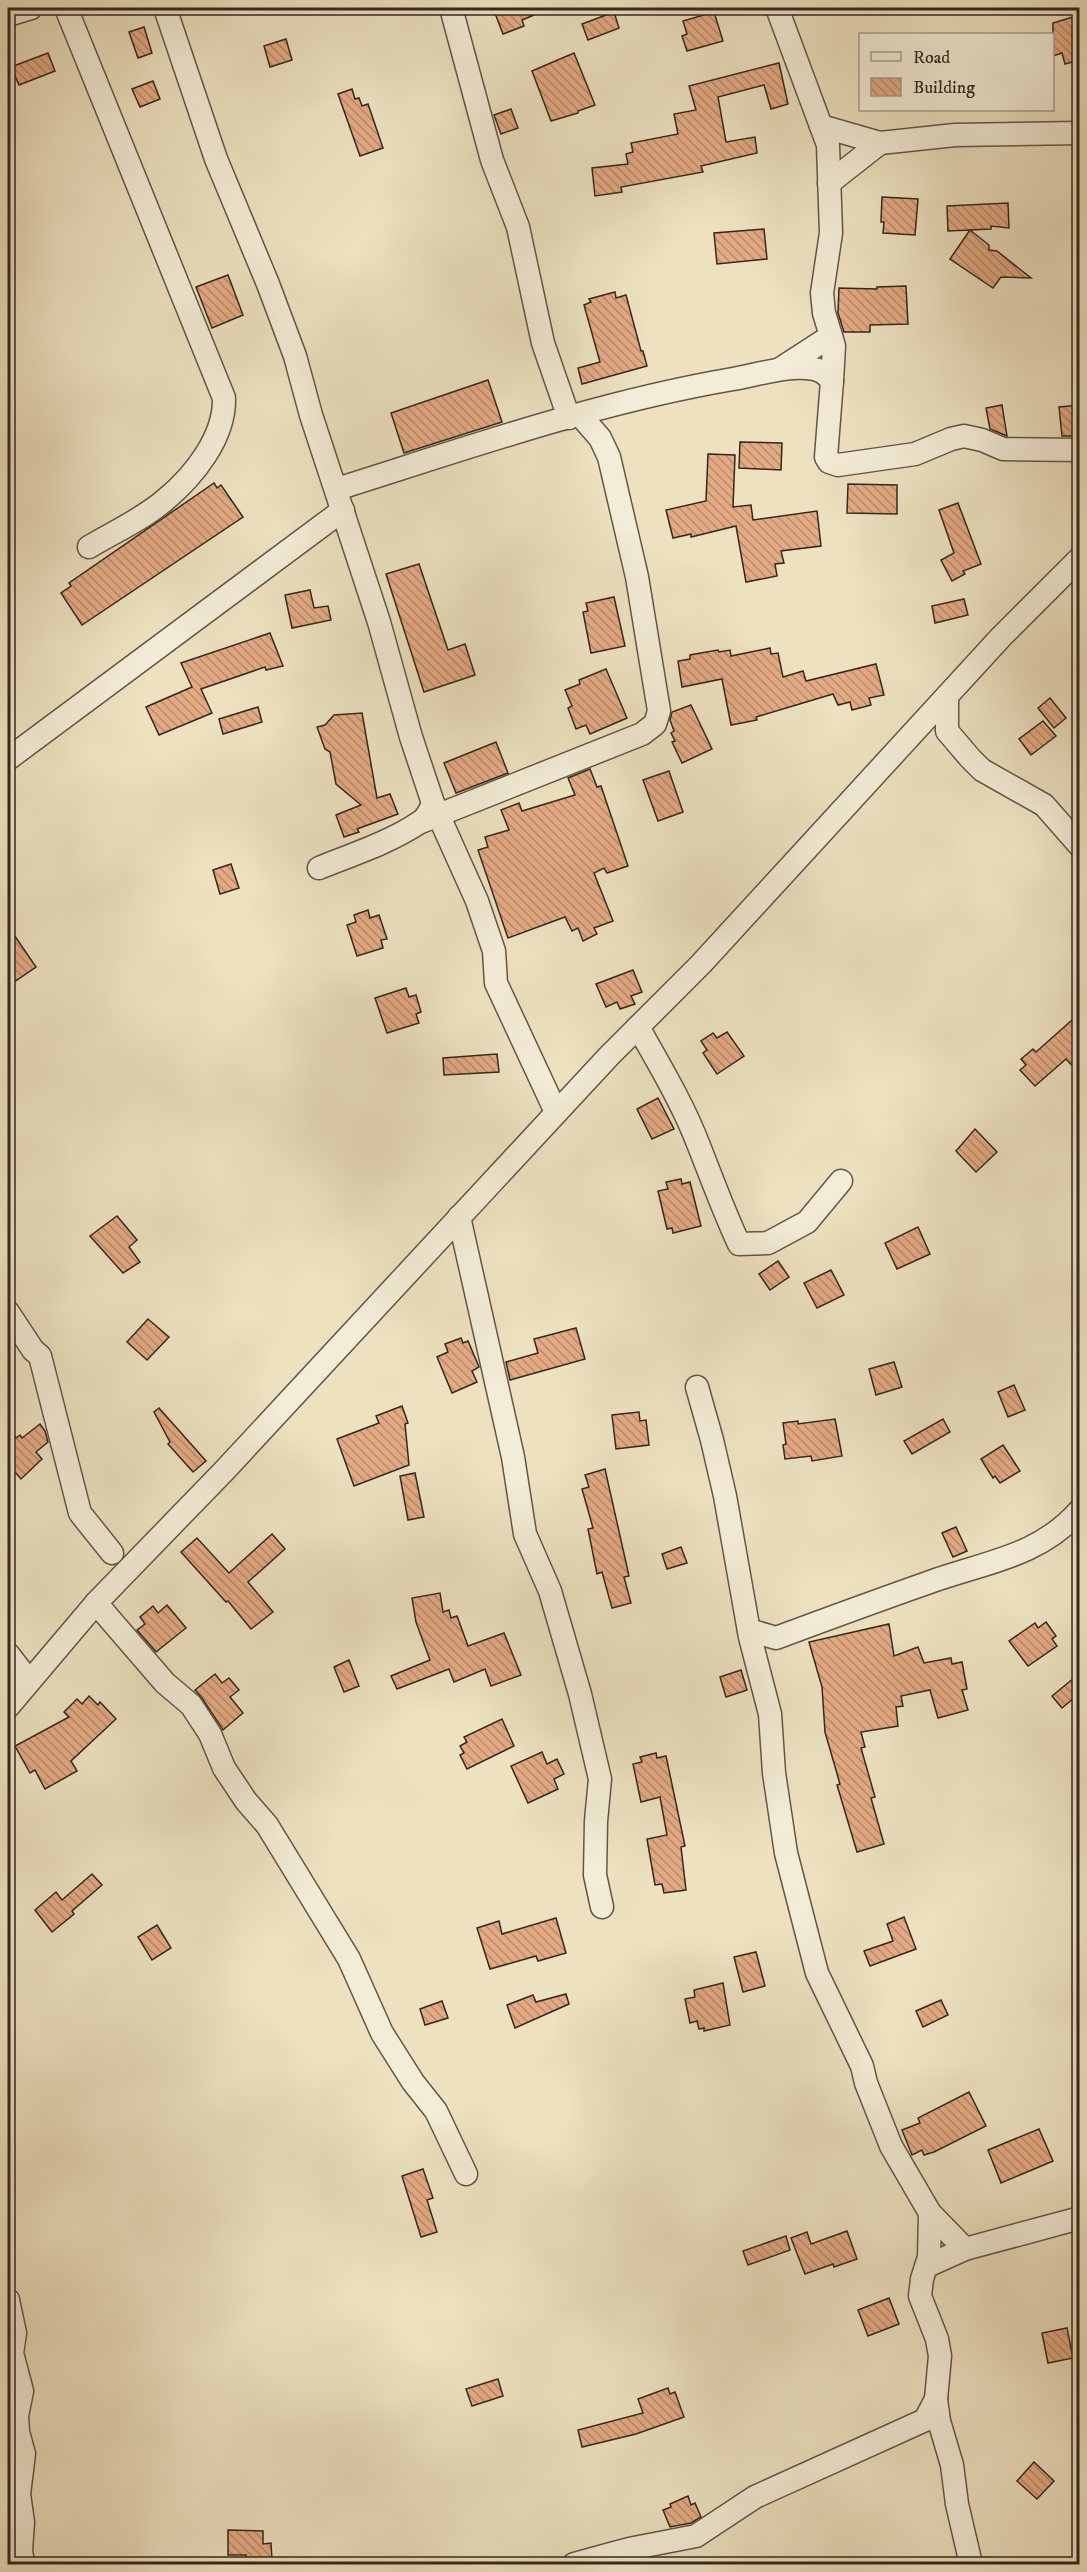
<svg xmlns="http://www.w3.org/2000/svg" width="1087" height="2572" viewBox="0 0 1087 2572" font-family="'IM FELL DW Pica',serif">
<style>
.building{fill:url(#building-back-hatch);stroke:#33271f;stroke-width:1.5}
.lines{fill:none;stroke-linecap:round;stroke-linejoin:round}
.street-casing{stroke:#625647;stroke-width:25}
.street{stroke:#f3ecd6;stroke-width:22}
</style>
<defs>
<pattern id="building-back-hatch" width="6" height="6" patternUnits="userSpaceOnUse" patternTransform="scale(1.5)"><rect width="6" height="6" fill="#e4aa84"/><path d="M-1 5l2 2M0 0l6 6M5-1l2 2" fill="none" stroke="#b98a6b"/></pattern>
</defs>
<rect width="100%" height="100%" fill="#ede1c0"/>
<filter id="stains"><feTurbulence type="fractalNoise" baseFrequency=".00333" numOctaves="4"/><feColorMatrix values="0 0 0 0 .2 0 0 0 0 .09 0 0 0 0 .02 0 0 0 .5 -.17"/></filter>
<radialGradient id="worn" r=".72"><stop offset=".6" stop-color="#630" stop-opacity="0"/><stop offset="1" stop-color="#630" stop-opacity=".3"/></radialGradient>
<g class="building">
<polygon points="493,8 551,8 522,20 524,26 503,34"/>
<polygon points="614,12 619,28 588,40 582,24"/>
<polygon points="714,12 723,41 687,51 682,36 687,34 683,21"/>
<polygon points="1076,16 1080,29 1080,60 1065,64 1062,53 1053,56 1053,23"/>
<polygon points="144,27 152,53 138,58 129,32"/>
<polygon points="286,39 292,60 270,67 264,46"/>
<polygon points="48,53 55,71 19,85 11,67"/>
<polygon points="574,53 595,105 578,111 578,113 551,121 532,71"/>
<polygon points="779,63 788,104 771,109 764,85 718,97 726,142 755,137 757,153 701,166 703,172 621,187 622,192 595,196 592,168 628,164 626,154 633,152 631,143 678,134 674,114 696,110 689,86"/>
<polygon points="153,81 160,99 140,107 132,89"/>
<polygon points="352,89 355,99 359,98 362,106 368,104 383,148 360,156 338,94"/>
<polygon points="511,109 518,128 501,134 494,115"/>
<polygon points="882,197 918,199 915,235 883,233 884,222 881,222"/>
<polygon points="1008,203 1009,228 991,226 991,229 970,230 989,245 989,250 997,251 1031,278 1001,277 993,288 950,259 970,230 948,231 947,206"/>
<polygon points="764,229 767,259 717,264 714,233"/>
<polygon points="228,275 243,315 212,328 196,287"/>
<polygon points="906,286 908,324 870,325 870,332 844,332 838,313 839,288 877,289 877,287"/>
<polygon points="615,292 616,298 626,295 641,351 643,351 647,366 582,384 578,368 600,362 584,305 591,302 589,299"/>
<polygon points="488,380 502,422 404,453 391,413"/>
<polygon points="1002,405 1007,436 990,429 986,408"/>
<polygon points="1080,405 1080,436 1062,436 1059,407"/>
<polygon points="740,442 782,443 781,470 739,468"/>
<polygon points="708,454 735,455 733,507 751,505 753,520 817,511 821,546 781,551 784,563 775,564 777,576 746,582 736,526 691,537 691,534 673,538 666,510 706,501"/>
<polygon points="214,483 217,488 221,485 243,517 82,625 61,593 71,586 69,583"/>
<polygon points="848,484 897,485 897,514 847,513"/>
<polygon points="958,503 981,564 963,571 965,574 952,581 941,560 954,553 939,510"/>
<polygon points="419,564 448,650 465,644 475,675 424,692 386,574"/>
<polygon points="310,590 314,608 328,606 331,620 292,628 285,595"/>
<polygon points="614,597 625,646 591,653 583,612 588,611 586,603"/>
<polygon points="964,599 968,615 935,623 932,606"/>
<polygon points="270,633 283,666 266,670 265,667 201,689 212,713 159,735 146,707 192,687 181,663"/>
<polygon points="770,648 771,654 778,653 783,677 803,671 806,681 876,664 884,695 869,698 871,705 852,710 850,702 838,705 833,694 756,717 757,720 731,725 722,679 682,687 678,661 690,659 690,655 718,650 719,652 730,650 731,656"/>
<polygon points="606,669 627,718 590,734 586,725 576,729 568,708 572,706 565,690 580,684 579,680"/>
<polygon points="1050,698 1066,718 1054,728 1038,708"/>
<polygon points="691,705 712,749 682,763 672,742 675,741 671,733 674,731 670,720 672,712"/>
<polygon points="258,707 262,722 223,734 219,719"/>
<polygon points="362,713 377,798 390,794 398,814 357,829 359,832 344,837 336,815 361,805 336,784 330,752 325,749 317,727 325,725 334,715"/>
<polygon points="1043,721 1056,736 1031,755 1019,739"/>
<polygon points="496,742 508,773 456,793 444,763"/>
<polygon points="590,769 597,787 601,786 628,866 607,873 604,868 594,873 613,921 594,928 597,934 583,941 578,928 572,931 565,917 508,938 478,850 488,847 485,837 509,830 501,810 519,803 522,811 575,795 568,778"/>
<polygon points="669,771 683,812 658,821 643,780"/>
<polygon points="231,864 239,888 220,894 213,870"/>
<polygon points="368,910 370,918 379,915 387,939 381,940 383,948 357,956 347,925 356,922 354,915"/>
<polygon points="8,926 36,967 8,986"/>
<polygon points="633,970 642,992 631,996 635,1004 620,1009 617,1002 606,1007 596,984"/>
<polygon points="406,988 409,997 416,995 421,1012 416,1014 419,1023 387,1033 375,998"/>
<polygon points="1072,1020 1080,1029 1080,1074 1066,1059 1035,1086 1020,1070 1026,1065 1021,1059 1033,1049 1036,1052"/>
<polygon points="727,1032 744,1056 717,1074 703,1053 707,1050 701,1041 713,1033 717,1038"/>
<polygon points="497,1054 499,1072 444,1075 443,1058"/>
<polygon points="658,1098 674,1129 652,1139 637,1109"/>
<polygon points="975,1129 997,1152 976,1172 956,1151"/>
<polygon points="681,1179 682,1184 690,1182 701,1226 673,1233 672,1228 667,1229 658,1191 668,1189 666,1182"/>
<polygon points="117,1216 137,1240 129,1247 140,1262 123,1273 90,1236"/>
<polygon points="918,1227 930,1254 897,1269 885,1243"/>
<polygon points="778,1261 789,1277 770,1290 759,1274"/>
<polygon points="831,1270 844,1295 817,1308 804,1283"/>
<polygon points="148,1319 169,1337 147,1360 127,1342"/>
<polygon points="576,1328 585,1359 510,1380 506,1362 538,1353 534,1339"/>
<polygon points="461,1338 463,1343 468,1341 479,1367 472,1371 477,1382 452,1393 437,1357 448,1352 445,1344"/>
<polygon points="894,1362 902,1387 876,1395 869,1369"/>
<polygon points="1014,1385 1025,1410 1008,1417 998,1392"/>
<polygon points="402,1406 408,1423 405,1424 409,1465 354,1486 337,1439 379,1423 376,1416"/>
<polygon points="159,1408 206,1461 193,1472 168,1444 170,1442 154,1412"/>
<polygon points="639,1412 640,1421 646,1420 649,1445 616,1449 612,1415"/>
<polygon points="835,1419 842,1456 812,1461 811,1456 785,1459 783,1445 786,1444 783,1423 798,1421 798,1424"/>
<polygon points="943,1419 950,1432 912,1454 904,1441"/>
<polygon points="40,1424 45,1431 48,1442 36,1452 42,1459 21,1479 8,1464 8,1427 16,1438 20,1435 22,1438"/>
<polygon points="1003,1445 1020,1471 1000,1483 995,1476 993,1478 981,1459"/>
<polygon points="605,1469 629,1576 624,1577 631,1603 612,1608 602,1572 597,1574 588,1529 593,1528 582,1489 589,1487 585,1475"/>
<polygon points="415,1473 424,1517 408,1520 400,1476"/>
<polygon points="956,1527 967,1551 953,1557 942,1533"/>
<polygon points="272,1534 285,1549 248,1582 273,1612 251,1629 228,1601 226,1602 181,1552 197,1538 229,1573"/>
<polygon points="681,1547 687,1563 667,1569 662,1554"/>
<polygon points="440,1593 443,1612 449,1610 451,1618 457,1616 468,1646 504,1633 521,1675 491,1686 485,1669 454,1682 449,1669 397,1689 391,1676 430,1660 416,1622 412,1598"/>
<polygon points="167,1605 186,1628 156,1652 137,1630 145,1624 140,1617 153,1606 158,1613"/>
<polygon points="1046,1622 1056,1636 1052,1639 1057,1646 1028,1666 1009,1641 1035,1623 1038,1628"/>
<polygon points="889,1624 894,1656 918,1647 924,1663 951,1658 952,1664 962,1662 967,1689 962,1690 968,1710 938,1718 930,1690 901,1696 903,1706 896,1707 898,1726 861,1732 865,1747 861,1748 875,1797 871,1798 884,1844 857,1852 837,1785 840,1784 825,1732 822,1687 809,1642"/>
<polygon points="349,1660 359,1686 344,1692 334,1667"/>
<polygon points="741,1670 747,1690 726,1697 720,1677"/>
<polygon points="1080,1673 1080,1693 1062,1708 1052,1696"/>
<polygon points="215,1674 222,1683 229,1678 239,1690 230,1697 243,1713 223,1730 202,1698 195,1690"/>
<polygon points="89,1696 98,1705 100,1702 116,1719 71,1761 77,1771 45,1789 35,1770 30,1773 15,1746 69,1717 64,1712 77,1699 82,1704"/>
<polygon points="502,1719 514,1746 467,1769 460,1755 464,1753 460,1746 467,1742 464,1737"/>
<polygon points="542,1752 547,1764 557,1759 564,1774 554,1779 558,1789 528,1803 511,1766"/>
<polygon points="656,1753 657,1758 666,1756 685,1846 681,1847 686,1890 664,1893 662,1884 655,1885 647,1839 667,1835 660,1797 641,1802 633,1764 642,1762 640,1757"/>
<polygon points="92,1874 102,1885 72,1911 74,1914 52,1932 35,1910 56,1892 62,1900"/>
<polygon points="904,1917 916,1949 870,1966 864,1951 893,1941 887,1924"/>
<polygon points="556,1918 566,1953 538,1961 536,1956 490,1969 477,1928 499,1921 502,1934"/>
<polygon points="157,1925 171,1948 152,1960 138,1937"/>
<polygon points="756,1952 765,1986 743,1992 734,1957"/>
<polygon points="723,1983 730,2025 704,2031 704,2028 699,2029 697,2021 690,2023 685,1999 695,1997 694,1990"/>
<polygon points="566,1994 569,2004 515,2028 507,2005 533,1995 536,2002"/>
<polygon points="941,2000 948,2015 923,2027 916,2011"/>
<polygon points="442,2001 448,2018 425,2025 420,2009"/>
<polygon points="969,2092 986,2126 934,2152 924,2155 922,2150 912,2155 902,2130 920,2123 918,2118"/>
<polygon points="1039,2129 1053,2161 1001,2183 988,2150"/>
<polygon points="423,2169 433,2198 427,2200 437,2232 421,2237 402,2176"/>
<polygon points="847,2231 857,2259 834,2267 833,2264 805,2274 791,2238 807,2232 811,2244"/>
<polygon points="786,2236 790,2250 748,2265 743,2251"/>
<polygon points="889,2298 899,2324 868,2336 858,2310"/>
<polygon points="1067,2328 1073,2358 1048,2363 1042,2333"/>
<polygon points="498,2379 503,2396 472,2406 466,2389"/>
<polygon points="668,2388 670,2394 675,2392 684,2417 636,2434 582,2447 578,2430 643,2413 638,2399"/>
<polygon points="1034,2462 1054,2481 1037,2499 1017,2481"/>
<polygon points="688,2496 691,2505 695,2503 701,2517 691,2523 670,2527 663,2510 671,2507 670,2504"/>
<polygon points="228,2530 263,2531 263,2544 271,2543 272,2560 246,2559 246,2555 228,2555"/>
</g>
<g class="lines">
<defs>
<g id="street">
<path d="M66 8 224 398C225 437 194 476 165 500 143 519 114 532 89 547"/>
<path d="M165 8 216 159 268 284 295 356 311 415 379 622 411 737 433 803C430 811 427 818 420 822 391 842 351 855 319 868"/>
<polyline points="451,8 492,160 518,227 543,343 569,418"/>
<polyline points="777,8 828,145 831,233 822,293 824,313 834,346 832,381"/>
<polyline points="8,15 31,8"/>
<polyline points="821,126 880,143 955,135 1080,133"/>
<polyline points="829,183 880,143"/>
<polyline points="780,369 831,336"/>
<path d="M337 489C467 448 598 402 733 379 757 375 789 364 814 369 822 370 827 375 832 381L826 457 829 462 838 465 915 454 951 439 964 436 982 440 1003 449 1080 450"/>
<polyline points="947,696 947,731 970,758 982,770 1044,805 1080,846"/>
<polyline points="8,759 343,510"/>
<polyline points="433,803 477,901 494,951 496,983 556,1112"/>
<polyline points="421,822 642,734 655,724 659,711 637,577 609,457 600,438 580,415"/>
<path d="M638 1027C660 1066 683 1104 699 1146 712 1179 724 1212 739 1244L768 1243 807 1222 841 1181"/>
<polyline points="459,1217 513,1457 525,1534 550,1591 580,1694 600,1779 596,1821 595,1875 602,1907"/>
<polyline points="8,1312 33,1350 40,1356 80,1513 112,1553"/>
<polyline points="697,1387 712,1440 725,1496 750,1637 770,1714 774,1773 786,1853 817,1973 862,2066 866,2083 891,2146 930,2213 929,2257 922,2279 920,2296 937,2339 940,2356 936,2399 939,2421 952,2465 957,2504 971,2564"/>
<polyline points="96,1603 165,1683 191,1705 210,1734 224,1768 246,1801 267,1825 349,1959 382,2033 413,2082 436,2111 466,2174"/>
<path d="M749 1630 776 1638C827 1619 879 1600 930 1582 985 1562 1039 1557 1080 1510"/>
<polyline points="8,1654 29,1681"/>
<polyline points="8,1707 96,1603 224,1471 609,1056 701,964 1001,637 1080,558"/>
<polyline points="930,2213 965,2249"/>
<polyline points="927,2266 965,2249 1080,2218"/>
<polyline points="8,2300 15,2333 12,2353 22,2391 17,2416 18,2432 24,2454 19,2494 23,2522 21,2550 23,2564"/>
<polyline points="574,2564 629,2549 696,2536 755,2497 925,2420 936,2399"/>
</g>
</defs>
<use href="#street" class="street-casing"/>
<use href="#street" class="street"/>
</g>
<rect width="1087" height="2572" fill="none" stroke="#ede1c0" stroke-width="30"/>
<rect x="9" y="9" width="1069" height="2554" fill="none" stroke="#33271f" stroke-width="3"/>
<rect x="15" y="15" width="1057" height="2542" fill="none" stroke="#33271f" stroke-width="1.5"/>
<rect x="859" y="33" width="195" height="78" fill="#f3ecd6" stroke="#a69d8d" stroke-width="1.5"/>
<rect x="871" y="52" width="30" height="9" fill="#f3ecd6" stroke="#a69d8d" stroke-width="1.5"/>
<text x="913" y="63" font-size="18" fill="#33271f">Road</text>
<rect x="871" y="78" width="30" height="18" fill="url(#building-back-hatch)" stroke="#a69d8d" stroke-width="1.5"/>
<text x="913" y="93" font-size="18" fill="#33271f">Building</text>
<rect width="100%" height="100%" filter="url(#stains)"/>
<rect width="100%" height="100%" fill="url(#worn)"/>
</svg>
